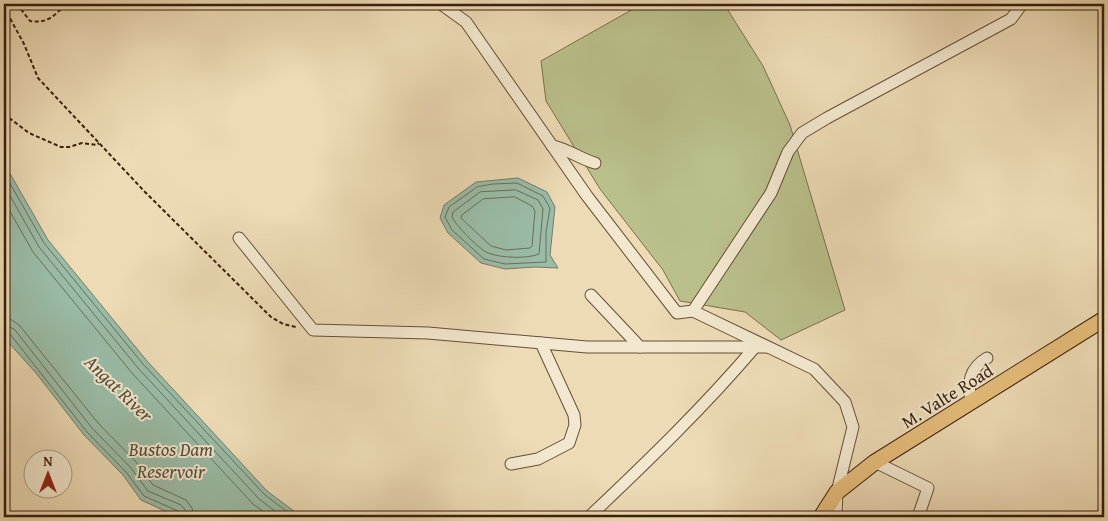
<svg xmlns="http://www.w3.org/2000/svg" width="1108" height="521" viewBox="0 0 1108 521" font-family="'Gentium Book Plus',serif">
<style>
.green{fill:#bac08c;stroke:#79704c}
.water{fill:#9abca7;stroke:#737d69}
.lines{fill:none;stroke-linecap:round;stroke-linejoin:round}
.shore{stroke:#696e5a;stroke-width:1}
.minor-casing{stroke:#654e36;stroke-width:13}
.major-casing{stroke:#381f0c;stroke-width:17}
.path{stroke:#381f0c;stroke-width:2;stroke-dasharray:4 2.5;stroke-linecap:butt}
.minor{stroke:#f3e8cf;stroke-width:11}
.major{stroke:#e6be7a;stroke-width:15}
.labels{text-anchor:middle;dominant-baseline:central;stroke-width:4;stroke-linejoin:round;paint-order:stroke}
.street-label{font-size:18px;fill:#381f0c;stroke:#f3e8cf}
.water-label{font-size:19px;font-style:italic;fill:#554e3a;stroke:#f3e8cf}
</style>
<rect width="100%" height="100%" fill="#eddbb5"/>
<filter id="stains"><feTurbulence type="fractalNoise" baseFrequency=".004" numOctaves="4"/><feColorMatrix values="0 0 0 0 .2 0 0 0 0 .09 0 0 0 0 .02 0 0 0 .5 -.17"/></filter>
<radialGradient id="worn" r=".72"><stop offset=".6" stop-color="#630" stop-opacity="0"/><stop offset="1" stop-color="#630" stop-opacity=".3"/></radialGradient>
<polygon class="green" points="642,4 724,4 763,66 790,125 845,310 781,340 745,312 680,301 663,270 600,189 546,101 541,61"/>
<g class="water">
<polygon points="4,163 48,240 147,361 267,491 302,517 178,517 141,500 123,475 84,435 36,373 8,342 4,333"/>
<polygon points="518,178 547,192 555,207 550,255 558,268 535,267 505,269 481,263 448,233 440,218 444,205 476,182"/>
</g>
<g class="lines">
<g class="shore">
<polyline points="4,173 44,243 143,364 264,494 294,517"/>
<polygon points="493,184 517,183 543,196 550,208 546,232 546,262 505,264 484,259 452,230 445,217 449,207 477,187"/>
<polyline points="4,185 39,247 138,368 259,499 283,517"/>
<path d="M516 190 538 200 543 209 539 254C527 259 501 258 488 253 479 249 457 227 452 217L453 212 480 192Z"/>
<polygon points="515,197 532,206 535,211 532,246 530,248 506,250 491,246 461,218 462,215 483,199"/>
<polyline points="4,201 33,252 132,373 253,504 271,517"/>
<polyline points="4,318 12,320 20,326 98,423 137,463 153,485 186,500 192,508 194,517"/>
<polyline points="4,326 10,327 15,330 92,428 131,468 148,491 181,505 186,511 187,517"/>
<polyline points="4,332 10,334 87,432 126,472 144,496 178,511 180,517"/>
</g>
<defs>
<g id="minor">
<polyline points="441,4 466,22 587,196 677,313 693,311 771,193 788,152 802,133 827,118 1011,19 1022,4"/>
<path d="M552 146C568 149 580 159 595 163"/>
<polyline points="239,238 313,330 428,333 587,347 767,347"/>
<polyline points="591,295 640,347"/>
<polyline points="693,311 814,369 845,402 853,427 837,492 836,517"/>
<path d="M972 403C966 384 970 368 987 358"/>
<polyline points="875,462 928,488 918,517"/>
<polyline points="511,464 538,459 569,443 575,425 574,415 541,343"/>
<path d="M591 515C648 461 704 407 755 347"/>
</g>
<polyline id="major" points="821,517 837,492 875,462 1104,319"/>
</defs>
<use href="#minor" class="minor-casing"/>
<use href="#major" class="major-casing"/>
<g class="path">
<path d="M17 4 30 21C48 24 55 15 66 4"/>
<polyline points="4,7 24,44 38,78 145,192 271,317 283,324 296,327"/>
<polyline points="4,114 29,133 61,147 69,147 82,143 97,145 99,143"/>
</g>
<use href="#minor" class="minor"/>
<use href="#major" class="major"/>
</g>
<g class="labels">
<g class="street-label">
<text transform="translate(947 396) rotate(-32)">M. Valte Road</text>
</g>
<g class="water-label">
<text transform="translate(119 388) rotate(44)">Angat River</text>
<text x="171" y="449">Bustos Dam<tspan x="171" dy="22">Reservoir</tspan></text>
</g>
</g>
<rect width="1108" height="521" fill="none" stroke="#eddbb5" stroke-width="20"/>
<rect x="5" y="5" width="1098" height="511" fill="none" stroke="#381f0c" stroke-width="2.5"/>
<rect x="10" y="10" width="1088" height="501" fill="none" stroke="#381f0c"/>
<g transform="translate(48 474)"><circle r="24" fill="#f3e8cf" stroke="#a89881"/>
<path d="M0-4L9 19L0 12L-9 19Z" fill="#8f2418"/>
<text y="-8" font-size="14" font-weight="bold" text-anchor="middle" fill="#381f0c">N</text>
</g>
<rect width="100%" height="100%" filter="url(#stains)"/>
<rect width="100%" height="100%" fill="url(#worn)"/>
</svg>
